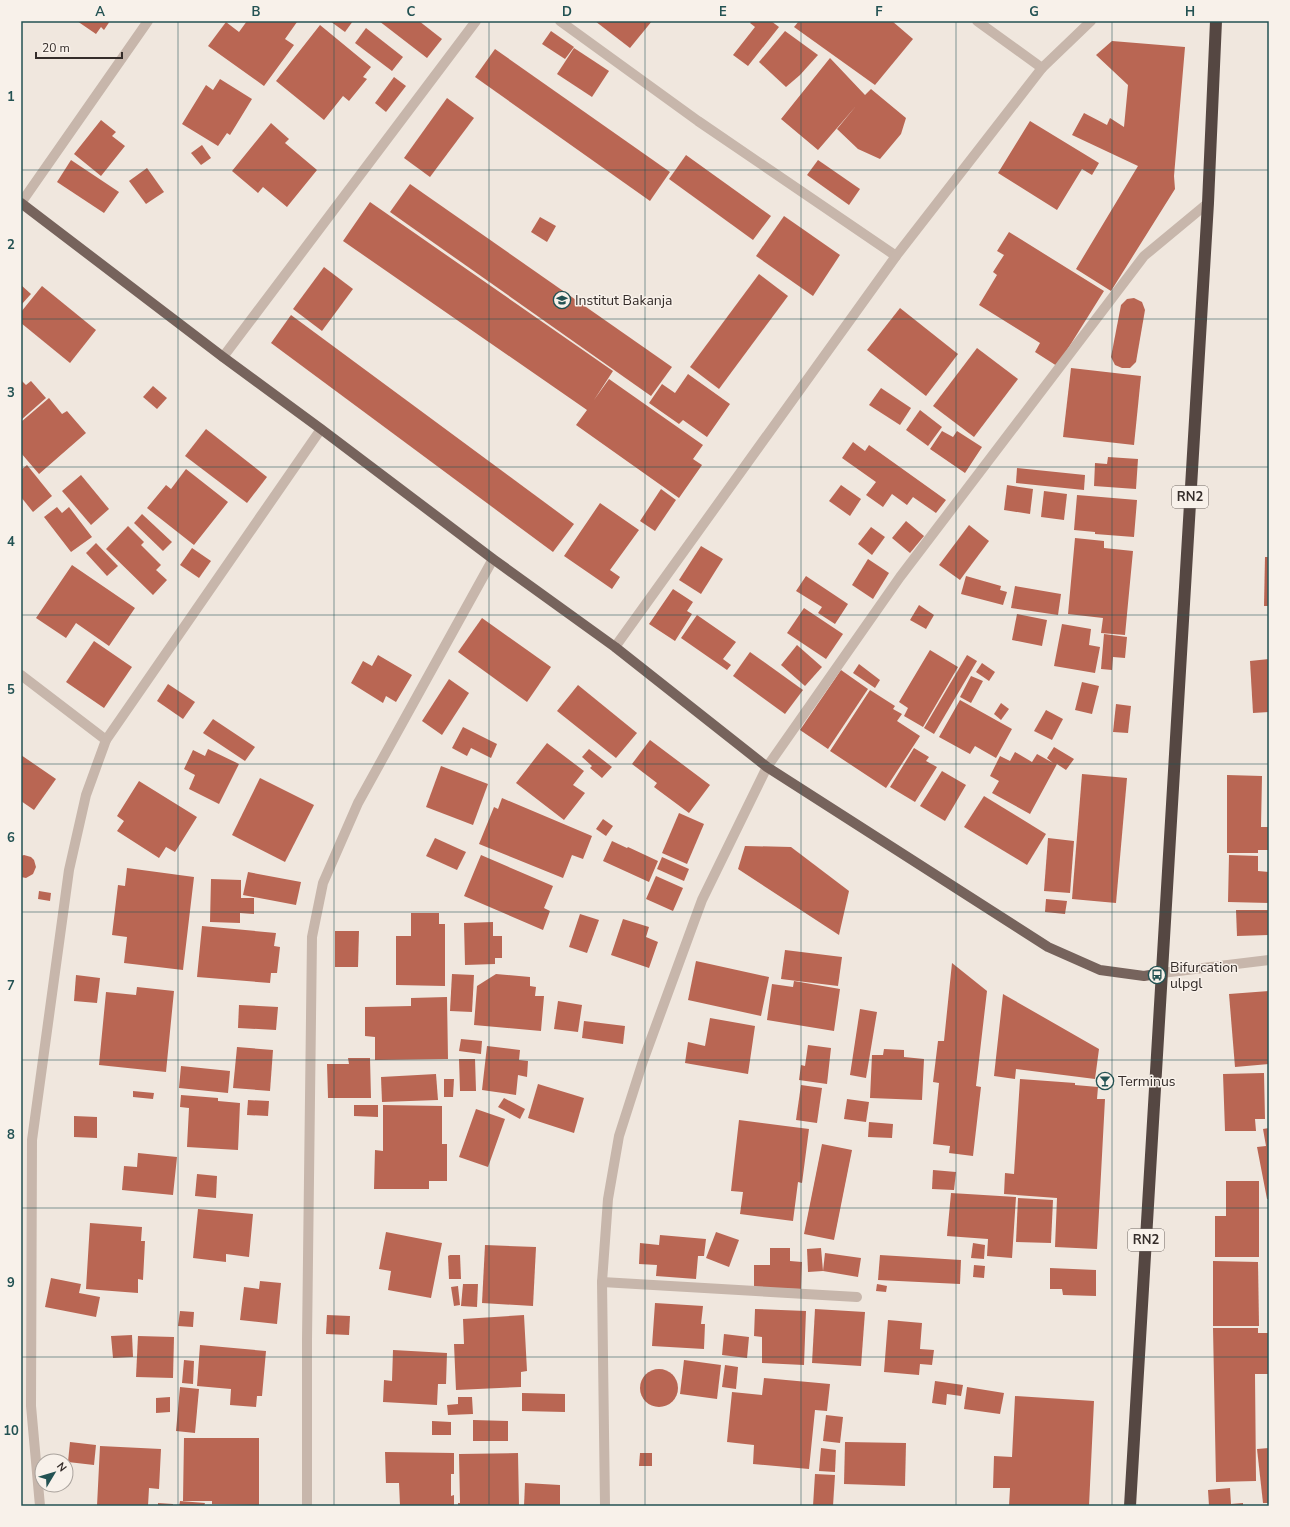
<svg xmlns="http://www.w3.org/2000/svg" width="1290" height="1527" viewBox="0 0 1290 1527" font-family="'Nunito Sans',sans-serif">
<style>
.building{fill:#b96653}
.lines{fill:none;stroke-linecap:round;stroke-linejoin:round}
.minor{stroke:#c7b6ab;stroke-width:10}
.major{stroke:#76635c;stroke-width:10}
.highway{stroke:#554742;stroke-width:12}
.grid{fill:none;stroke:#235253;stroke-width:1;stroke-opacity:0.55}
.labels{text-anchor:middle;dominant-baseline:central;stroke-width:3;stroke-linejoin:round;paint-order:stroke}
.shield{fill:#f8f1ea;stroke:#706864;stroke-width:1}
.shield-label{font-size:13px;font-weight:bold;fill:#352d2a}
.poi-label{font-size:14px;fill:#352d2a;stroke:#f8f1ea;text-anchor:start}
.neatline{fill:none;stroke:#235253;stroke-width:1.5}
.grid-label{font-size:13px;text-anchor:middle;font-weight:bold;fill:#235253}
</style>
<rect width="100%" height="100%" fill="#f0e7de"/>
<g class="building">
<polygon points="77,21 110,21 104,30 101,27 96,34"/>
<polygon points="247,21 297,22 285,39 294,45 264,86 208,46 226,22 239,32"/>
<polygon points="330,21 353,21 345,32"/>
<polygon points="379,21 419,21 442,39 427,58"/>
<polygon points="595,21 652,21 630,48"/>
<polygon points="752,21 771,21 779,27 748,66 733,55 755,27 750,23"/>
<polygon points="799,21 892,21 913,39 875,85 794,27"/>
<polygon points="320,25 371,67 363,77 367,79 349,101 343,96 324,120 276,81"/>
<polygon points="366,28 403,57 392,71 355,43"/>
<polygon points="551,31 574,47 565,59 542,44"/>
<polygon points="785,31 818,55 800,75 786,87 759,62"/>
<polygon points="1112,41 1185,47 1174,176 1175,189 1111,291 1076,269 1138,166 1072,135 1084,113 1107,125 1110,118 1124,127 1128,85 1096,55"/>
<polygon points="574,48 609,71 592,97 557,74"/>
<polygon points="495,49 670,172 650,201 475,77"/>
<polygon points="830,58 865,95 871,89 906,118 901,134 880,159 858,149 837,129 856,106 818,150 781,119"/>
<polygon points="394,77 406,86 386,112 375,103"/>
<polygon points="220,79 252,99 230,135 227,133 218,146 182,124 206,85 213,90"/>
<polygon points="447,98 474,118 430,177 404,158"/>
<polygon points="101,120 116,132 112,136 125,146 101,176 74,154"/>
<polygon points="1030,121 1099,163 1092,175 1082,169 1057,210 998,173"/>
<polygon points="271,123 289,139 285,143 317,170 287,207 263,187 258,193 232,171"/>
<polygon points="202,145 211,158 201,165 191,153"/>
<polygon points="686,155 771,216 753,240 669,179"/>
<polygon points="71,160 119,192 104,213 57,182"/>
<polygon points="818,160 860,189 849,205 807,175"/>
<polygon points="147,168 164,192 146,204 129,181"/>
<polygon points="410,184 672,367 651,396 390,212"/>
<polygon points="370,202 613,371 594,400 609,379 703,445 693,459 702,465 679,498 576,425 587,410 343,241"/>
<polygon points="784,216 840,255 813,296 756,256"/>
<polygon points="540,217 556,226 547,242 531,232"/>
<polygon points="1009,232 1104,291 1057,366 1035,352 1040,343 979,305 997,275 993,272 1004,255 997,251"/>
<polygon points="324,267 353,289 322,331 293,309"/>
<polygon points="759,274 788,296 719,389 690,367"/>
<polygon points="21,285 31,294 21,305"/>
<polygon points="42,286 96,330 70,363 21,323 21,312"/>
<polygon points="1134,298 1142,302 1145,310 1136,362 1130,368 1122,368 1115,365 1111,357 1121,305 1127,299"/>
<polygon points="900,308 958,354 926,396 867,350"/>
<polygon points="291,315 574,524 553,552 271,343"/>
<polygon points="977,348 1018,379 974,437 933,406"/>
<polygon points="1071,368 1141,376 1134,445 1063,437"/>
<polygon points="688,374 730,404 707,437 683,420 679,424 649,403 662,384 675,393"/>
<polygon points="21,380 26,385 31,381 46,398 21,420"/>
<polygon points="153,386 167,398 157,409 143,397"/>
<polygon points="881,388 911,408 900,425 869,405"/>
<polygon points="49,398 62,414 67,411 86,433 39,474 21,453 21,422"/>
<polygon points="920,410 942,427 928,446 906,430"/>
<polygon points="206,429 267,477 247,503 185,456"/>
<polygon points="942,431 953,437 957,431 982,447 965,473 930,449"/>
<polygon points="853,442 865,451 869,445 946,500 936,513 913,497 907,505 892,494 883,507 866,495 876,482 842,458"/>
<polygon points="1108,457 1138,459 1136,489 1094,486 1095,463 1107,464"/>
<polygon points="27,465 52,496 33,512 21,497 21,470"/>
<polygon points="1017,468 1085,475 1084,490 1016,483"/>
<polygon points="186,469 228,502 194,545 147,508 166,485 171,489"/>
<polygon points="81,475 109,509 91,525 62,491"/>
<polygon points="841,485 861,499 850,516 829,501"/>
<polygon points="1007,485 1033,489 1030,514 1004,510"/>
<polygon points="661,489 676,500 655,531 640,521"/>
<polygon points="1044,491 1067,494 1064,520 1041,517"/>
<polygon points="1077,495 1137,500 1134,537 1095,534 1095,532 1074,530"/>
<polygon points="600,503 639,530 610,570 620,577 612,589 564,556"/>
<polygon points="57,507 62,513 69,507 92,537 71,552 44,517"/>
<polygon points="142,514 172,542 163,551 134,523"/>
<polygon points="906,521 924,536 910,553 892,538"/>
<polygon points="969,525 989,541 960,580 939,565"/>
<polygon points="128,526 144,542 141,545 161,565 156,570 167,580 153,595 106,549"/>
<polygon points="871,527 885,537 872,555 858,544"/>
<polygon points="1075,538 1104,541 1104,548 1133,551 1125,635 1101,633 1103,618 1068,614"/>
<polygon points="96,543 118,566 107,576 86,553"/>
<polygon points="701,546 723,559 701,594 679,580"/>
<polygon points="192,548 211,561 199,578 180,565"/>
<polygon points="1265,557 1269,557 1269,606 1264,606"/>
<polygon points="868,559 889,573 873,599 852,585"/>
<polygon points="72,565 135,608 109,646 76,623 66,638 36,618"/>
<polygon points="806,576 848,604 835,624 818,613 822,607 796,591"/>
<polygon points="966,576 1001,586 1000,590 1007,592 1003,605 961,594"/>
<polygon points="1015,586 1061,594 1058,615 1011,608"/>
<polygon points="673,589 693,602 687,611 692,614 675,641 649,624"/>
<polygon points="919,605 934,615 926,629 910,620"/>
<polygon points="804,608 843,634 826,659 787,633"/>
<polygon points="1017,614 1047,620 1042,646 1012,640"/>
<polygon points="697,615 736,642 723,659 731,665 727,670 681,638"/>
<polygon points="482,618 551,667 527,702 458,652"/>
<polygon points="1062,624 1091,629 1089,645 1100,647 1095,673 1054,666"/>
<polygon points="1104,634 1127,637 1125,658 1113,657 1112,670 1101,669"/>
<polygon points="94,641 132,667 104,708 66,682"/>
<polygon points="797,645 822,667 805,686 781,665"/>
<polygon points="930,650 958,667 923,727 904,716 908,708 899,702"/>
<polygon points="750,652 803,690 785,714 733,676"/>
<polygon points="378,655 412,675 396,702 386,696 383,703 351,683 363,661 372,666"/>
<polygon points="967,655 977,661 934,734 924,728"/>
<polygon points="1269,659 1269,712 1253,713 1250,661"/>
<polygon points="982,663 995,672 989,681 976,672"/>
<polygon points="859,664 880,680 875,688 853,673"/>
<polygon points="841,670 868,689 828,749 800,730"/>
<polygon points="971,676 983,681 971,703 960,697"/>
<polygon points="449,679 469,693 442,735 422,721"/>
<polygon points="1082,682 1099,686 1092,714 1075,710"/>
<polygon points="168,684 195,702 183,719 157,701"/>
<polygon points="578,685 637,733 616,758 557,711"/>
<polygon points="870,690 895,706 893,709 902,714 897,721 920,736 886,788 830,751"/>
<polygon points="960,700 1012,729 996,758 975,746 970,754 939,737"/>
<polygon points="1001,703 1009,709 1001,720 994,714"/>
<polygon points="1116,704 1131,706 1128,733 1113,732"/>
<polygon points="1046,710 1063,719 1052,740 1034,731"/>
<polygon points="213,719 255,747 245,761 203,733"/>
<polygon points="463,727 497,744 491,758 471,748 467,756 452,748"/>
<polygon points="650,740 710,785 689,813 654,787 657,783 632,764"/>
<polygon points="547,743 584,771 573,785 585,793 564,820 516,783"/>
<polygon points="1054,747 1074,759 1066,770 1057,764 1030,814 992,793 999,781 990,776 1000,756 1010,761 1015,752 1032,762 1037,754 1053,763 1047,758"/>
<polygon points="914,748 929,757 926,761 937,767 915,802 890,787"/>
<polygon points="208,749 239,764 219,804 189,789 195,775 184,769 193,750 205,756"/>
<polygon points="589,749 612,767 602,778 590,768 592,766 582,757"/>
<polygon points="21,755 56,779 34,810 21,801"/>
<polygon points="441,766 488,784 473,825 426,807"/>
<polygon points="942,771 966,785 945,821 920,806"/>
<polygon points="1082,774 1127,778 1116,903 1072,899"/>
<polygon points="1227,775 1262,776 1261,827 1269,827 1269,850 1258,850 1258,853 1227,853"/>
<polygon points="260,778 314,805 285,862 232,835"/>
<polygon points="139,781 197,817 175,852 166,847 159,858 117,831 124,821 117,816"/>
<polygon points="984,796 1046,834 1027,865 964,827"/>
<polygon points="502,798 592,836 583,859 572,855 563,878 479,844 494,807 498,809"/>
<polygon points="679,813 704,824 687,864 662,853"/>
<polygon points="603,819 613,826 606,836 596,829"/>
<polygon points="435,838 466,852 457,870 426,856"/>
<polygon points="1048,838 1074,841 1070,893 1044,891"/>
<polygon points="612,841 627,848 628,847 658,861 649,882 603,861"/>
<polygon points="745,846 791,847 849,891 839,935 738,869"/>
<polygon points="24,855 31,857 34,860 36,867 33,874 26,878 21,877 21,856"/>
<polygon points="481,855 553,886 544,908 550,911 543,930 464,896"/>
<polygon points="1229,855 1258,856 1258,871 1269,872 1269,903 1228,902"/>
<polygon points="662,857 689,869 684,881 657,869"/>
<polygon points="127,868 194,877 183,970 124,963 127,937 112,935 118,885 125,886"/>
<polygon points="248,872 301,882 296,905 243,895"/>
<polygon points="656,876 683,888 673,911 646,899"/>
<polygon points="211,879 241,880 241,898 254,898 254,914 240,913 240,923 210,922"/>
<polygon points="39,891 51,893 50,901 38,899"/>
<polygon points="1046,899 1067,901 1065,914 1045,912"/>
<polygon points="1236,910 1269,910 1269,935 1237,936"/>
<polygon points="411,913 439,913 439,924 445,924 445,986 396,985 396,936 411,936"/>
<polygon points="580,914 599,920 587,953 569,947"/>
<polygon points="623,919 649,927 646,937 658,942 649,968 611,955"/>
<polygon points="493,922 493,936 502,936 502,958 495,958 495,964 465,965 464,923"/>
<polygon points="202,926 276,933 274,946 280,947 277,973 271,973 270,983 197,977"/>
<polygon points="335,931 359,931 358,967 335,967"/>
<polygon points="785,950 842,957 838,986 781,979"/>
<polygon points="696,961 769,977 761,1016 688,1000"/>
<polygon points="952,963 987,991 976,1086 981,1087 973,1156 949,1153 950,1146 933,1144 939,1083 933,1082 938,1041 944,1041"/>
<polygon points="452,974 474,975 472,1012 450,1011"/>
<polygon points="496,974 530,977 530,986 536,987 535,996 544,996 541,1031 474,1025 477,986"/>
<polygon points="76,975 100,978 97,1003 74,1001"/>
<polygon points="794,981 840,989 834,1031 767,1020 772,984 793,987"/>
<polygon points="137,987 174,991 166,1072 99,1065 106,992 136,995"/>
<polygon points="1269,991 1269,1064 1235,1067 1229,994"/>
<polygon points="1003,994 1099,1049 1095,1079 1016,1069 1015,1079 994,1076"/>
<polygon points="447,997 448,1059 375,1060 375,1037 365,1036 365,1007 411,1006 411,998"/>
<polygon points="558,1001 582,1005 578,1032 554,1029"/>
<polygon points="239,1005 278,1007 276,1030 238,1028"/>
<polygon points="860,1009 877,1012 866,1078 850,1075"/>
<polygon points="710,1018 755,1026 748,1074 685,1063 688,1042 705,1046"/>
<polygon points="584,1021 625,1026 623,1044 582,1038"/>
<polygon points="461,1039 482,1041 481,1054 459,1051"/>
<polygon points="808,1045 831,1048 827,1084 799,1080 801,1065 805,1066"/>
<polygon points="487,1046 520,1050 519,1060 528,1061 527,1077 518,1075 516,1095 482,1090"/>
<polygon points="237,1047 273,1050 270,1091 233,1088"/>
<polygon points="884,1049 904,1050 904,1057 924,1059 922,1100 870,1098 872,1055 883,1055"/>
<polygon points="348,1058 370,1058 371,1098 328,1098 327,1064 349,1064"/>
<polygon points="459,1059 475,1059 476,1091 460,1091"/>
<polygon points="181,1066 230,1071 228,1093 179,1088"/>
<polygon points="1264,1073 1265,1119 1255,1119 1256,1131 1225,1131 1223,1074"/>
<polygon points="436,1074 438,1100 382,1102 381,1077"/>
<polygon points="444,1079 454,1079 453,1097 444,1097"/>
<polygon points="1020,1079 1075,1083 1075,1085 1098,1087 1097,1099 1105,1099 1097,1249 1055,1247 1057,1198 1004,1194 1005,1173 1014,1174"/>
<polygon points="538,1084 584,1098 574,1133 528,1118"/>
<polygon points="801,1085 822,1088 817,1123 796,1120"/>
<polygon points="133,1091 154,1093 153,1099 133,1097"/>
<polygon points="181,1095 218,1098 218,1101 240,1103 238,1150 187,1147 189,1108 180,1107"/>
<polygon points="504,1098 525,1109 520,1119 498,1107"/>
<polygon points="847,1099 869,1102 866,1122 844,1119"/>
<polygon points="248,1100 269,1101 268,1116 247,1115"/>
<polygon points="354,1105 378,1105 378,1117 354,1116"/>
<polygon points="383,1105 442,1106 442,1144 447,1144 447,1181 429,1181 429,1189 374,1189 375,1150 383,1151"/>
<polygon points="476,1109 505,1119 488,1167 459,1157"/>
<polygon points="74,1116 97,1117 97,1138 74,1137"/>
<polygon points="739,1120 809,1129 802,1183 798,1182 793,1221 740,1214 743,1192 731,1191"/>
<polygon points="869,1122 893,1124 892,1138 868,1137"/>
<polygon points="1269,1128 1269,1199 1267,1199 1257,1147 1266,1146 1263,1129"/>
<polygon points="822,1144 852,1150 834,1240 804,1234"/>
<polygon points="138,1153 177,1157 173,1195 122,1190 124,1166 137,1167"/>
<polygon points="933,1170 956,1172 954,1190 932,1189"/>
<polygon points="197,1174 217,1176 216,1198 195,1196"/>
<polygon points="1226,1181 1259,1181 1259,1257 1215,1257 1215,1216 1226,1216"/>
<polygon points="951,1193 1016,1197 1012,1258 987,1256 988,1239 947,1236"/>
<polygon points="1018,1198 1053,1200 1051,1243 1016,1242"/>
<polygon points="198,1209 253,1214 249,1257 226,1254 226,1262 193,1258"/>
<polygon points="90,1223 142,1227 141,1241 145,1241 143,1280 138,1279 138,1293 86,1289"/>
<polygon points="386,1232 442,1243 431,1298 388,1290 391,1271 379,1269"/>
<polygon points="716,1232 739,1240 729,1267 706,1258"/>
<polygon points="660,1235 706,1239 704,1256 698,1256 696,1279 656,1276 657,1265 639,1264 640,1243 659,1245"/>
<polygon points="973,1243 985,1245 984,1259 971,1258"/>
<polygon points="485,1245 536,1247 533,1306 482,1303"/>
<polygon points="770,1248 790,1248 790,1261 802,1262 801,1289 754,1288 754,1265 770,1265"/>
<polygon points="821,1248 823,1271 808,1272 807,1249"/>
<polygon points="825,1253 861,1258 858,1277 823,1271"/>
<polygon points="450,1255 460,1255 461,1279 449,1279 448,1256"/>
<polygon points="880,1255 961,1260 960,1284 878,1280"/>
<polygon points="1213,1261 1258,1262 1259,1326 1213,1326"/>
<polygon points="974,1265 985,1266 984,1278 973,1277"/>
<polygon points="1050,1268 1096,1270 1096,1296 1063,1295 1062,1289 1050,1289"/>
<polygon points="51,1278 81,1284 79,1293 100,1297 96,1317 45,1307"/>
<polygon points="260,1281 281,1283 277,1324 240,1320 244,1287 259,1289"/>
<polygon points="463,1284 478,1284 477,1307 461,1306"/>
<polygon points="877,1284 887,1286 886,1292 876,1291"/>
<polygon points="458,1286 460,1305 454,1306 451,1287"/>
<polygon points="655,1303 703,1306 701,1324 705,1324 704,1349 652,1346"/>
<polygon points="755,1309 806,1311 804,1365 762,1363 762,1337 754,1336"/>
<polygon points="815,1309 865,1312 861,1366 812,1363"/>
<polygon points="180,1311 194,1312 193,1327 178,1326"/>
<polygon points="327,1315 350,1316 349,1335 326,1334"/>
<polygon points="524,1315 527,1371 521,1372 521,1387 456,1390 454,1344 464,1344 463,1319"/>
<polygon points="888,1320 922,1323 920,1349 934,1350 932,1365 920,1364 919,1375 884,1372"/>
<polygon points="1213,1328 1258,1328 1258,1333 1269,1333 1269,1374 1255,1374 1256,1481 1216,1482"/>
<polygon points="724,1334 749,1337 747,1358 722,1355"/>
<polygon points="132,1335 133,1357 113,1358 111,1336"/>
<polygon points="138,1336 174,1337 173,1378 136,1377"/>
<polygon points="200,1345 266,1351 262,1396 257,1396 256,1407 230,1405 231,1389 197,1386"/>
<polygon points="393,1350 447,1353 446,1384 438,1384 437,1405 383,1402 384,1380 392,1381"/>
<polygon points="184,1360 194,1361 193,1384 182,1383"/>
<polygon points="684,1360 721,1365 717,1399 680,1394"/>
<polygon points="725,1365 738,1367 736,1389 722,1387"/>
<circle cx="659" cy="1388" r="19"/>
<polygon points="764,1378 830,1384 827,1411 815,1410 809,1469 753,1464 754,1445 727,1442 732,1392 762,1395"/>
<polygon points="935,1381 963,1385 961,1396 947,1394 946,1405 932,1403"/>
<polygon points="180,1387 199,1389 195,1433 176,1431"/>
<polygon points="967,1387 1004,1393 1000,1414 964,1409"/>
<polygon points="522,1393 565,1394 565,1412 522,1411"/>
<polygon points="1015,1396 1094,1401 1089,1506 1009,1506 1010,1488 993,1488 994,1456 1012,1457"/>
<polygon points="170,1397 170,1412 156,1413 156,1398"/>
<polygon points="458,1397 472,1397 473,1414 448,1415 447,1405 458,1404"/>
<polygon points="826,1415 843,1417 840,1443 823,1441"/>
<polygon points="473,1420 508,1421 508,1441 473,1441"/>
<polygon points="432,1421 451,1422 451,1435 432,1435"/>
<polygon points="184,1438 259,1438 259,1505 212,1504 212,1501 183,1501"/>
<polygon points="70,1442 96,1445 94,1465 68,1462"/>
<polygon points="845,1442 906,1443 905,1486 844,1484"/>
<polygon points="100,1446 161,1449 159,1489 149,1488 148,1506 97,1506"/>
<polygon points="821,1448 836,1450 835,1472 819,1471"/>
<polygon points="1269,1448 1269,1503 1263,1503 1257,1449"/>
<polygon points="385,1452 454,1453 454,1474 451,1474 451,1496 454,1495 454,1506 400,1506 399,1483 386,1483"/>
<polygon points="518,1453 519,1506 458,1506 458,1503 460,1503 459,1454"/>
<polygon points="640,1453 652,1453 652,1466 639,1466"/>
<polygon points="815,1474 835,1475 833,1506 813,1506"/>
<polygon points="525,1483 560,1485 560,1506 524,1506"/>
<polygon points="1230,1488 1231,1504 1243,1503 1243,1506 1209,1506 1208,1490"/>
<polygon points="180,1501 205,1503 204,1506 179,1506"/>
<polygon points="158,1503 173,1504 173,1506 158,1506"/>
</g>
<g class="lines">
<g class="minor">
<polyline points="560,21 698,121 896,256"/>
<polyline points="977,21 1042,68"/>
<polyline points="21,203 148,21"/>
<polyline points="223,357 476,21"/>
<polyline points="615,647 896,256 1042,68 1091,21"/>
<polyline points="21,675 106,740"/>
<polyline points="1162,973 1269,960"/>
<polyline points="602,1282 857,1297"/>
<polyline points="40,1506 31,1406 32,1140 69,870 86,795 106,740 321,429"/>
<polyline points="307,1506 307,1340 312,937 323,883 358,803 493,559"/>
<polyline points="605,1506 602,1282 608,1199 619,1136 643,1061 702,900 767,767 900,577 1144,256 1208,203"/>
</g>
<polyline class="major" points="21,203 223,357 321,429 493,559 615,647 767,767 1048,947 1100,970 1144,976 1162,973"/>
<polyline class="highway" points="1130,1506 1208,203 1216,21"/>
</g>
<path class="grid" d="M178 21V1506M334 21V1506M489 21V1506M645 21V1506M801 21V1506M956 21V1506M1112 21V1506M21 170H1269M21 319H1269M21 467H1269M21 615H1269M21 764H1269M21 912H1269M21 1060H1269M21 1208H1269M21 1357H1269"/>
<defs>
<symbol id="school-ring" viewBox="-11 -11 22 22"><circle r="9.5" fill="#f8f1ea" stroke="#235253" stroke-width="1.5"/><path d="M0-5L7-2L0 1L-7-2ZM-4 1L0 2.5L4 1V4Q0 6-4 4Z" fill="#235253"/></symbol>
<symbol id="bus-ring" viewBox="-11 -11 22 22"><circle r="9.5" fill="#f8f1ea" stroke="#235253" stroke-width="1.5"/><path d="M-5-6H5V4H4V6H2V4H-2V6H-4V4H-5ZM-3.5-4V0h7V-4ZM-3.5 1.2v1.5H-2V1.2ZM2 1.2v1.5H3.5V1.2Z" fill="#235253"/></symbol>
<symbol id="bar-ring" viewBox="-11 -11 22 22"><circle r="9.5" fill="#f8f1ea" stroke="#235253" stroke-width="1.5"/><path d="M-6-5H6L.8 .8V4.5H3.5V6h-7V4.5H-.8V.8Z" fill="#235253"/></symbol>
</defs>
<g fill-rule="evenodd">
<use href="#school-ring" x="552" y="290" width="20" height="20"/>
<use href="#bus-ring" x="1147" y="965" width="20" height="20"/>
<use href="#bar-ring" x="1095" y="1071" width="20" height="20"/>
</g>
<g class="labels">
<g class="shield">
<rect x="1172" y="486" width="36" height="22" rx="3"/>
<rect x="1128" y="1229" width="36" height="22" rx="3"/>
</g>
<g class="shield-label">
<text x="1190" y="497">RN2</text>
<text x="1146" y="1240">RN2</text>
</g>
<g class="poi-label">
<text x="575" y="300">Institut Bakanja</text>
<text x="1170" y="967">Bifurcation<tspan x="1170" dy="16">ulpgl</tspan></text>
<text x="1118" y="1081">Terminus</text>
</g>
</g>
<rect width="1290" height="1527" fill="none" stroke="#f8f1ea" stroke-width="44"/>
<g transform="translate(54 1473) rotate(52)"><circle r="19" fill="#f8f1ea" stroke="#aaa39d"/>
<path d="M0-3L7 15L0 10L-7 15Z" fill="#235253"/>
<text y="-6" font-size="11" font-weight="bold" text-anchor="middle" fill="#352d2a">N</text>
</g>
<path d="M36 52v6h86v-6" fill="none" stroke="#352d2a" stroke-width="2"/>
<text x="42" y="52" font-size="12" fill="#352d2a" stroke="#f8f1ea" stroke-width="3" paint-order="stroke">20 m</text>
<rect x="22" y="22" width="1246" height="1483" class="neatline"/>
<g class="grid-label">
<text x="100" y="16">A</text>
<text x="256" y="16">B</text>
<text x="411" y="16">C</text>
<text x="567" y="16">D</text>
<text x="723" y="16">E</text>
<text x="879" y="16">F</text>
<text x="1034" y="16">G</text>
<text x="1190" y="16">H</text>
<text x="11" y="101">1</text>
<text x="11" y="249">2</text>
<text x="11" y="397">3</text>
<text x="11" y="546">4</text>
<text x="11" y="694">5</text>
<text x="11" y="842">6</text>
<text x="11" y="990">7</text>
<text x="11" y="1139">8</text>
<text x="11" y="1287">9</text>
<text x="11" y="1435">10</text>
</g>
</svg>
